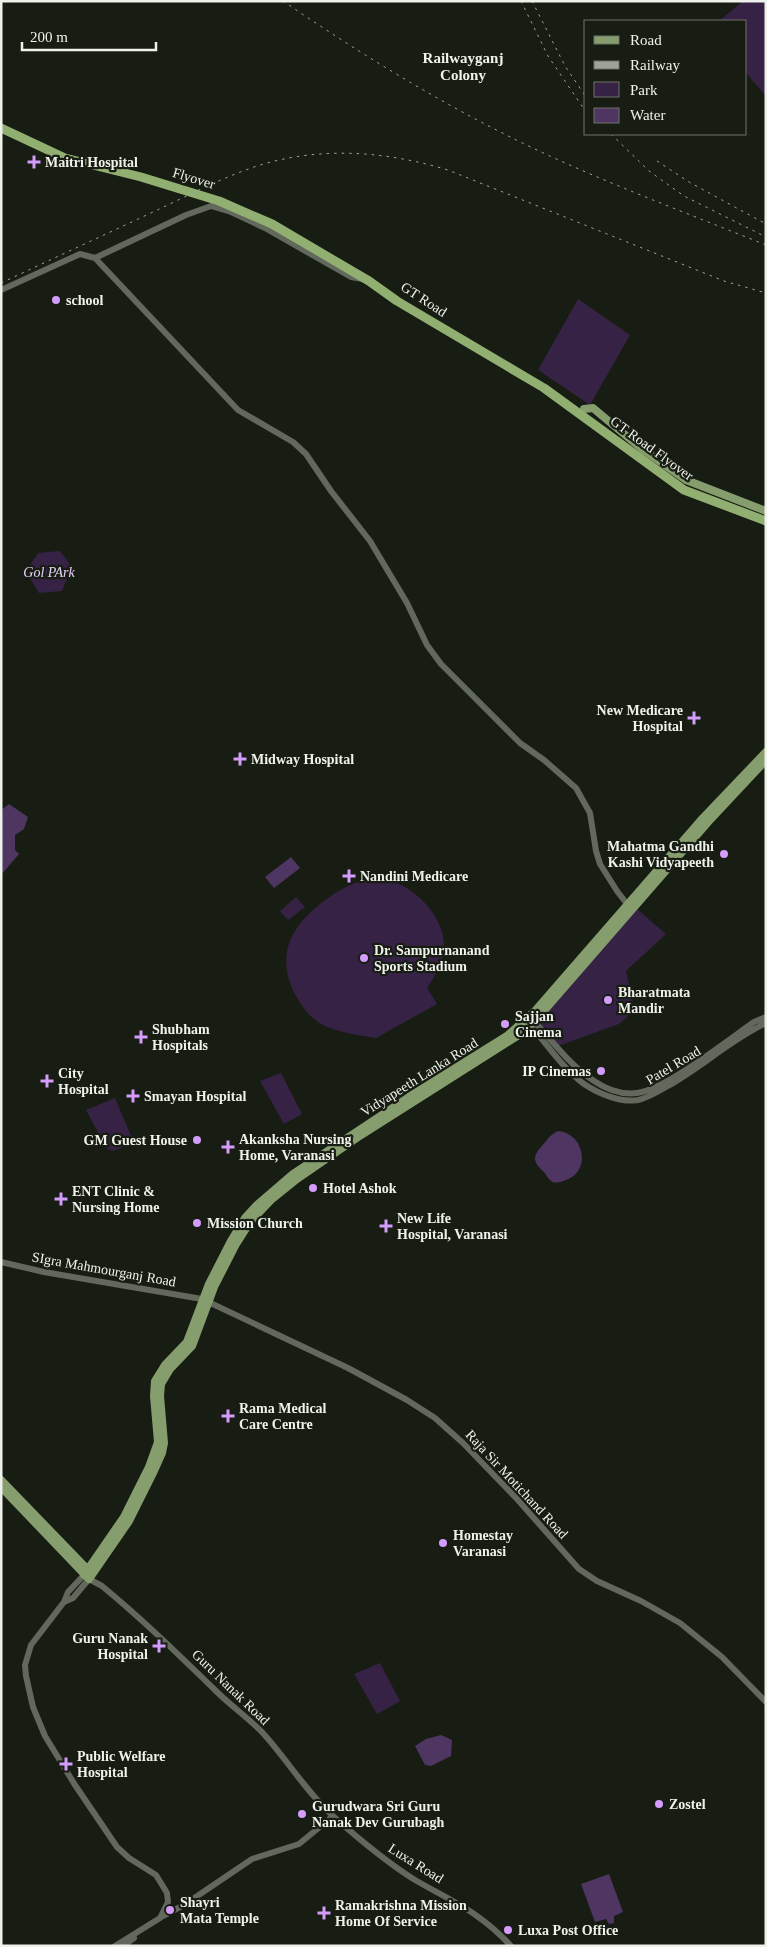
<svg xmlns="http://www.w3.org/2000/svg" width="767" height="1947" font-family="Georgia,serif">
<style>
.green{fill:#352244}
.water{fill:#4f3562}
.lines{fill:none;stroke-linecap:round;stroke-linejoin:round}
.tertiary{stroke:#62685c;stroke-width:6}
.primary{stroke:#869d6d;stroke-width:8}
.trunk{stroke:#92af72;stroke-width:9}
.rail{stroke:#9ea29a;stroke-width:1;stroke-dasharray:2.5 5;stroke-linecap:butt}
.poi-dot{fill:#d39cfd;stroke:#181d13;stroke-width:2}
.labels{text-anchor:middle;stroke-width:4.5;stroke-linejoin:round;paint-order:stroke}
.poi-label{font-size:14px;font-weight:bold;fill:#eff2eb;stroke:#181d13;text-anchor:start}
.street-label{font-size:14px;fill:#eff2eb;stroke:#181d13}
.park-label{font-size:14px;font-style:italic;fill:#e9d1fe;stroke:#181d13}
.neighbourhood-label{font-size:15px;font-weight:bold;fill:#eff2eb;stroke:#181d13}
</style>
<rect width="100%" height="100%" fill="#181d13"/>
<path class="green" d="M743,1H766V96L746,73V21H719Z
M578,299L630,335L590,405L538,370Z
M60,551L72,567L62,591L39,593L26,571L38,553Z
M381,880C386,881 392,881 396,883C421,892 446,922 444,949C443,964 435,976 427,988L437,1004L376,1038C358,1035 338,1033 321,1024C309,1017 300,1004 294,992C274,952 295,921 328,898C337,892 350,883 362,881C368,880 375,880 381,880Z
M296,897L305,907L288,920L280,911Z
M637,909L666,934L626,971L635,1010L619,1024L558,1046L536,1018Z
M281,1073L302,1114L284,1124L260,1081Z
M115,1098L134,1143L113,1151L107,1149L86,1110Z
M380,1663L400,1701L377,1714L354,1674Z"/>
<path class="water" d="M9,804L28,817L24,829L15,835V850L19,854L1,875V810Z
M291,857L300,868L274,888L265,877Z
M558,1131C584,1133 592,1171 566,1180C561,1182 556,1184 551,1181C548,1179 547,1175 544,1172C529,1159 535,1154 546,1141C550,1136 552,1134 558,1131Z
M441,1735L452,1740L451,1756L431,1766L425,1765L415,1746L426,1739Z
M609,1874L623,1912L614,1916V1923L609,1924L606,1919L595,1922L581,1884Z"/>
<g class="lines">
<path class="tertiary" d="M95,258L186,215L211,206L231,212L265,228L351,277L363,279
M1,290L80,254L95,258L238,410L293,442L306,454L331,491L370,541L407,603L427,645L441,664L520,743L544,760L576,788L590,813L596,851L600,864L617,891L627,904
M532,1019C552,1040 569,1065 594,1081C606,1089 622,1095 637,1093C666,1089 728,1040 754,1022L766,1017
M527,1022C546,1042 562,1068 584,1084C599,1094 621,1103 638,1100C648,1098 657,1092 666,1087C701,1068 730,1040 766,1023
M1,1262L44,1272L202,1299L348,1368L407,1400L435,1418L463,1443L517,1499L579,1569L597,1581L641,1601L680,1623L722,1657L766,1702
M84,1575L68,1592L64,1602L31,1645L25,1665L26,1676L33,1707L45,1736L75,1785L117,1847L129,1858L156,1875L167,1893L168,1902L160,1918L115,1946
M64,1602L73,1598L89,1579L102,1586C142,1619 179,1655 216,1691C230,1705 247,1717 261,1731C287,1759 306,1792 334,1817C360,1840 386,1862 415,1880C453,1902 480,1912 511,1946
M161,1917L184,1905L252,1859L299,1844L333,1816
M123,1946L134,1938"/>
<path class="primary" d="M584,409L593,408L642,449L686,480L766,511
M1,1480L90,1572
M1,1487L89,1579L129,1521L154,1471L162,1453L164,1443L160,1396L161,1384L170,1369L192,1346L214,1287L236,1244L250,1222L271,1200L297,1179L361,1135L522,1033L541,1014L708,822L766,760
M84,1575L124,1517L149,1467L158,1442L154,1396L155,1381L165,1365L187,1342L209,1284L231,1241L245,1218L257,1205L293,1174L409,1097L507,1036L536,1010L703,818L766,752"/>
<path class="trunk" d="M1,128L65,158L141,177L219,201L272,224L369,281L397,301L544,388L684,490L766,521"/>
<path class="rail" d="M283,1C368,59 458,114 552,157C622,189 694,216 766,245
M521,1L548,56L586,112
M532,1L565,66L586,97
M611,134L649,171L684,196L766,237
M657,161L689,182L766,224
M1,283C52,259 102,236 153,212C187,196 221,178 257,166C320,146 385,151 448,170L724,281L766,293"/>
</g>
<g class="poi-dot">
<path d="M31.5 154.5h5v5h5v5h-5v5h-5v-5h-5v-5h5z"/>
<circle cx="56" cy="300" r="5"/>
<path d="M691.5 710.5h5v5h5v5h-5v5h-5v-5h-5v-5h5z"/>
<path d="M237.5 751.5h5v5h5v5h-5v5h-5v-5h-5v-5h5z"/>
<circle cx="724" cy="854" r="5"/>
<path d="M346.5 868.5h5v5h5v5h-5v5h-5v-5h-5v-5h5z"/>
<circle cx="364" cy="958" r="5"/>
<circle cx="608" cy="1000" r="5"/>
<circle cx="505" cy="1024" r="5"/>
<path d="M138.5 1029.5h5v5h5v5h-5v5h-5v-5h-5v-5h5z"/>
<circle cx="601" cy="1071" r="5"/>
<path d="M44.5 1073.5h5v5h5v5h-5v5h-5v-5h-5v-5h5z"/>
<path d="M130.5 1088.5h5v5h5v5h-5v5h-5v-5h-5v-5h5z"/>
<circle cx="197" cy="1140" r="5"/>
<path d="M225.5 1139.5h5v5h5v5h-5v5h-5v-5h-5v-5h5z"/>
<circle cx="313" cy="1188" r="5"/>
<path d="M58.5 1191.5h5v5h5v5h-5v5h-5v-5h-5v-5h5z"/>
<circle cx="197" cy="1223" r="5"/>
<path d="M383.5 1218.5h5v5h5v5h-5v5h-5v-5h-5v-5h5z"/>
<path d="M225.5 1408.5h5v5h5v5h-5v5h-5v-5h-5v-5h5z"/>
<circle cx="443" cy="1543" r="5"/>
<path d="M156.5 1638.5h5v5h5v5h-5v5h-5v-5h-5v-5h5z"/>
<path d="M63.5 1756.5h5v5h5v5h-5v5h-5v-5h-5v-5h5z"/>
<circle cx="659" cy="1804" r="5"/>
<circle cx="302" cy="1814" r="5"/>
<circle cx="170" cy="1910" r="5"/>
<path d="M321.5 1905.5h5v5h5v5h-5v5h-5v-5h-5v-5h5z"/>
<circle cx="508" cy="1930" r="5"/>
</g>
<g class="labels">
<g class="poi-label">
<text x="45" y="167">Maitri Hospital</text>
<text x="66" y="305">school</text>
<text x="683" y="715" text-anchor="end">New Medicare<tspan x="683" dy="16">Hospital</tspan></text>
<text x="251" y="764">Midway Hospital</text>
<text x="714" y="851" text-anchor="end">Mahatma Gandhi<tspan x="714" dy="16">Kashi Vidyapeeth</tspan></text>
<text x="360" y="881">Nandini Medicare</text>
<text x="374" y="955">Dr. Sampurnanand<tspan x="374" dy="16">Sports Stadium</tspan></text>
<text x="618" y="997">Bharatmata<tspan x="618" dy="16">Mandir</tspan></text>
<text x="515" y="1021">Sajjan<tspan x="515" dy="16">Cinema</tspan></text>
<text x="152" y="1034">Shubham<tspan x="152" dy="16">Hospitals</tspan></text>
<text x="591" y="1076" text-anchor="end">IP Cinemas</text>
<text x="58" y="1078">City<tspan x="58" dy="16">Hospital</tspan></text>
<text x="144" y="1101">Smayan Hospital</text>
<text x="239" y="1144">Akanksha Nursing<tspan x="239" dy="16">Home, Varanasi</tspan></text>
<text x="187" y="1145" text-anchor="end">GM Guest House</text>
<text x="323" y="1193">Hotel Ashok</text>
<text x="72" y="1196">ENT Clinic &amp;<tspan x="72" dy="16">Nursing Home</tspan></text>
<text x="397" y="1223">New Life<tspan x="397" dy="16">Hospital, Varanasi</tspan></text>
<text x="207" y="1228">Mission Church</text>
<text x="239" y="1413">Rama Medical<tspan x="239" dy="16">Care Centre</tspan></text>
<text x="453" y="1540">Homestay<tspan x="453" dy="16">Varanasi</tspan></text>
<text x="148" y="1643" text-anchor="end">Guru Nanak<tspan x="148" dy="16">Hospital</tspan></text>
<text x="77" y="1761">Public Welfare<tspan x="77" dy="16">Hospital</tspan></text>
<text x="669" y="1809">Zostel</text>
<text x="312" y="1811">Gurudwara Sri Guru<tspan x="312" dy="16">Nanak Dev Gurubagh</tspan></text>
<text x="180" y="1907">Shayri<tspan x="180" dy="16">Mata Temple</tspan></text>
<text x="335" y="1910">Ramakrishna Mission<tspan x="335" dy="16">Home Of Service</tspan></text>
<text x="518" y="1935">Luxa Post Office</text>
</g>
<g class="street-label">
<text transform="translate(194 178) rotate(17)" y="5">Flyover</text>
<text transform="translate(424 299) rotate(33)" y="5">GT Road</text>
<text transform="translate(652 448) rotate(36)" y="5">GT Road Flyover</text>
<text transform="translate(673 1065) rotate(-31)" y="5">Patel Road</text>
<text transform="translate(419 1077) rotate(-32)" y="5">Vidyapeeth Lanka Road</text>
<text transform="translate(104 1269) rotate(10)" y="5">SIgra Mahmourganj Road</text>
<text transform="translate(517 1484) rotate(47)" y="5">Raja Sir Motichand Road</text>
<text transform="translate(231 1687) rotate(44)" y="5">Guru Nanak Road</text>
<text transform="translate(416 1863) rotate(32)" y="5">Luxa Road</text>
</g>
<g class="park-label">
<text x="49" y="577">Gol PArk</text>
</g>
<g class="neighbourhood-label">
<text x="463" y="63">Railwayganj<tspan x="463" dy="17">Colony</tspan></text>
</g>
</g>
<rect width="767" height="1947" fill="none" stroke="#eff2eb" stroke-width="5"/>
<rect x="584" y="20" width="162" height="115" fill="#181d13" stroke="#6e7269"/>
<rect x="594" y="36" width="25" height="8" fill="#869d6d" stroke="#6e7269"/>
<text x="630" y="45" font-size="15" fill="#eff2eb">Road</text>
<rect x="594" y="61" width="25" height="8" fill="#9ea29a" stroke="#6e7269"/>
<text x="630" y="70" font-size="15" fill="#eff2eb">Railway</text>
<rect x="594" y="82" width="25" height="15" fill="#352244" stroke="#6e7269"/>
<text x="630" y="95" font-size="15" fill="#eff2eb">Park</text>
<rect x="594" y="108" width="25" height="15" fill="#4f3562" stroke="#6e7269"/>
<text x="630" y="120" font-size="15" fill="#eff2eb">Water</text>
<path d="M22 42v8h134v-8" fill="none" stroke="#eff2eb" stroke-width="2.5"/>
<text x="30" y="42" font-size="15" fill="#eff2eb" stroke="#181d13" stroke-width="4" paint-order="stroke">200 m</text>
</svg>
